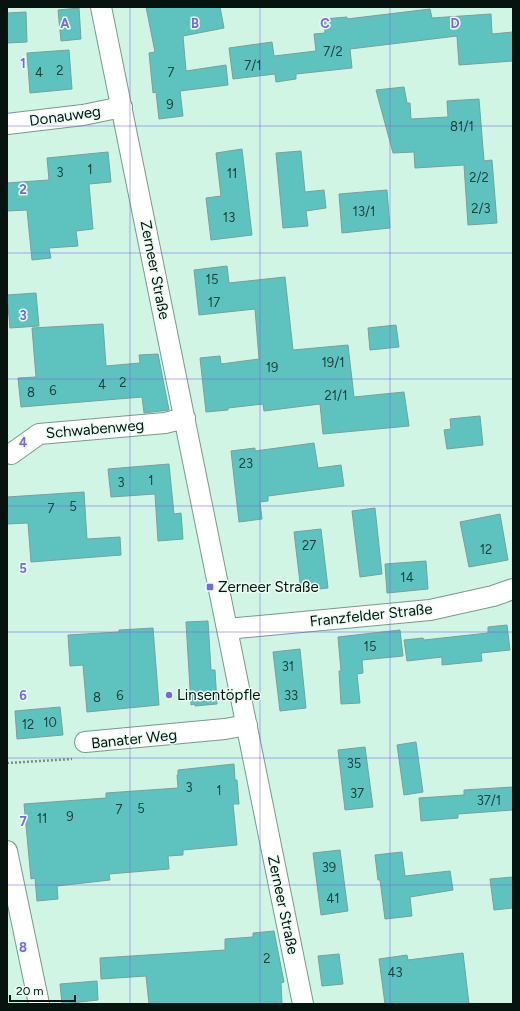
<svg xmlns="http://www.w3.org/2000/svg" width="520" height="1011" font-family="Figtree,sans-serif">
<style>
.building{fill:#5ec3be;stroke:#78a09d}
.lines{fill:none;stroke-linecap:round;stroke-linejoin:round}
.street-casing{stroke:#779a8b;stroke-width:22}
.path{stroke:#748e83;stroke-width:2.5;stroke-dasharray:2 2;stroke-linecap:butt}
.street{stroke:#fff;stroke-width:20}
.grid{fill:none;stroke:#7967e3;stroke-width:1;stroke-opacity:0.55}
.poi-dot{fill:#7967e3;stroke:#e8fef4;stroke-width:1.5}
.labels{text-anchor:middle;stroke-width:3;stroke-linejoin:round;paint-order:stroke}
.number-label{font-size:13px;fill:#1c3f3a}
.street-label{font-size:15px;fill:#06130e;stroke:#e8fef4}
.poi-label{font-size:15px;fill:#06130e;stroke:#e8fef4;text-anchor:start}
.grid-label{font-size:13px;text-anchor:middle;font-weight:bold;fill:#7967e3;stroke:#e8fef4;stroke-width:3;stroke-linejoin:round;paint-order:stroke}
</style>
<rect width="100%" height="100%" fill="#d0f5e5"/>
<path class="building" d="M146,7H220L224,28L183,36L186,71L226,65L228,85L180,91L183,116L159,119L156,92L153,93L149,53L155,52Z
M79,8L81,39L61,41L58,10Z
M430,9L432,18L491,14L492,34L513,32V61L459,65L457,36L350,49L352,68L296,74V79L276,82L275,74L233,79L229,48L272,42L274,56L316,51L314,34L325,33L324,19L347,17V19Z
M26,12L27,42L7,43V13Z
M69,50L72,89L30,93L27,53Z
M404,87L407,103H410L411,119L448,117L447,101L479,99L484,161L492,160L497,223L468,225L464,165L415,168L414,152L393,153L376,90Z
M242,149L252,235L211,240L206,198L221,196L216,153Z
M301,151L305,192L324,190L326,208L306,211L308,226L283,228L276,153Z
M108,152L111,182L89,184L93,229L76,231L78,246L49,248L51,258L32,260L27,210L7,211V183L49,180L47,158Z
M387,190L390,228L342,233L339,194Z
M227,266L229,283L285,277L293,350L348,345L354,397L404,392L409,426L323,434L320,404L264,411L263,404L228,408V410L206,412L200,358L220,356L221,364L259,359L255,309L199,315L194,270Z
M36,293L39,326L10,328L7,295Z
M103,324L106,366L140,363L139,355L158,354L169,410L144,413L142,397L21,407L18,378L36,377L32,328Z
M396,325L399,347L370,350L368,328Z
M480,416L483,445L447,449L444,430L451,429L450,419Z
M314,443L318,468L341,465L344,486L268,496V501L260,502L262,519L239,522L231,451L255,448V451Z
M169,464L174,514L181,513L183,539L158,541L155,494L111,497L108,469Z
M84,492L87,539L120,537L121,555L31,562L28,523L7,524V497Z
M375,508L382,574L360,577L352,511Z
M500,514L508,560L469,567L460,522Z
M321,529L328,588L301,591L294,532Z
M426,561L428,589L387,593L385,564Z
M208,621L211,670H215L217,704L195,706V704L191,705L186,622Z
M507,625L510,650L481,653L482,661L442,665V657L407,661L404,640L423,638L424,640L488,633V627Z
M153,628L159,705L87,712L83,665L70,666L68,635L119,632V630Z
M400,630L403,656L362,660L363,673L357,674L360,703L341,704L339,671H341L338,637Z
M300,649L306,708L280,711L273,652Z
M60,707L63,735L17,739L15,711Z
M416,742L423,792L404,795L397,745Z
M365,747L373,807L345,810L338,750Z
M234,764L235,780H237L239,804H233L237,845L183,850V855L168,856L169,869L109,874L110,880L57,886L58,899L37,901L35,878L31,879L24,804L106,798V793L178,788L177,775H178V770Z
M513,787V810L458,814V818L421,821L419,798L464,795V790Z
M340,850L348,911L321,915L313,853Z
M402,852L405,876L450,871L453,890L410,897L412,916L385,919L380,880H378L375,855Z
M513,877V908L494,910L490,879Z
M274,931L284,982L281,983L282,1004H149L146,976L101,979L100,958L225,950V939L253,937V933Z
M463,953L469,1004H385L379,959L407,955L408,960Z
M339,954L343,984L322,986L318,956Z
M97,981L98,1000L62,1004L60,984Z"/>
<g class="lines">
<defs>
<path id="street" d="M101,7L303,1004
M7,124L83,115L122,107
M11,454L39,434L165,423L185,418
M227,629L430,610L493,596L513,589
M85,742L225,729L247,725
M7,851L39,1004"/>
</defs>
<use href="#street" class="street-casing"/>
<path class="path" d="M7,763L72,759"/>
<use href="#street" class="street"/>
</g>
<path class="grid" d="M130,7V1004M260,7V1004M390,7V1004M7,126H513M7,253H513M7,379H513M7,506H513M7,632H513M7,758H513M7,885H513"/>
<g class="poi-dot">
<rect x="206" y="583" width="8" height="8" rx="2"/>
<circle cx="169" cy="695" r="4"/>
</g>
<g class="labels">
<g class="number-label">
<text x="333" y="56">7/2</text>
<text x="253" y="70">7/1</text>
<text x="60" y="75">2</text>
<text x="39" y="77">4</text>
<text x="171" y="77">7</text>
<text x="170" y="109">9</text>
<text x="462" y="131">81/1</text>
<text x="90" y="174">1</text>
<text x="60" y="177">3</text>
<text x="232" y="178">11</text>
<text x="479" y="182">2/2</text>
<text x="481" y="213">2/3</text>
<text x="364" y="216">13/1</text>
<text x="229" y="222">13</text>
<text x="212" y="284">15</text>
<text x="214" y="307">17</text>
<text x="333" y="367">19/1</text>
<text x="272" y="372">19</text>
<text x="123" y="387">2</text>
<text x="102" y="389">4</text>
<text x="53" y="395">6</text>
<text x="31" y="397">8</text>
<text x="336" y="400">21/1</text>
<text x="246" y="468">23</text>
<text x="151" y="485">1</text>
<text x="121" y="487">3</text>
<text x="73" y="511">5</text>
<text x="51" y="513">7</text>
<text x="309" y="550">27</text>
<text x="486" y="554">12</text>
<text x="407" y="582">14</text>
<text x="370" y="651">15</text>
<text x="288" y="671">31</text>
<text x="120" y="700">6</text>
<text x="291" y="700">33</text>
<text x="97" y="702">8</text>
<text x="50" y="727">10</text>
<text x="28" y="729">12</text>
<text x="354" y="768">35</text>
<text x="189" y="792">3</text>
<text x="219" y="795">1</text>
<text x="357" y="798">37</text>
<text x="489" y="805">37/1</text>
<text x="141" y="813">5</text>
<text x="119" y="814">7</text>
<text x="70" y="821">9</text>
<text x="42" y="823">11</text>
<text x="329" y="872">39</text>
<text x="333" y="903">41</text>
<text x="267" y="963">2</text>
<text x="395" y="977">43</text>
</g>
<g class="street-label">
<text transform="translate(65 116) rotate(-8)" y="5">Donauweg</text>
<text transform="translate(155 270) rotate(79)" y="5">Zerneer Straße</text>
<text transform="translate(95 429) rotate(-5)" y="5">Schwabenweg</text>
<text transform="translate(371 615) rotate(-6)" y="5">Franzfelder Straße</text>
<text transform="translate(134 739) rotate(-6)" y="5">Banater Weg</text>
<text transform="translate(283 905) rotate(78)" y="5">Zerneer Straße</text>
</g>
<g class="poi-label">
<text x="218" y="592">Zerneer Straße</text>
<text x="177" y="700">Linsentöpfle</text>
</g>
</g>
<g class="grid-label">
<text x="65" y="28">A</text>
<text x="195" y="28">B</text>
<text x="325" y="28">C</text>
<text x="455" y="28">D</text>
<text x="23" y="68">1</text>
<text x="23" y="194">2</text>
<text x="23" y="320">3</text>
<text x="23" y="447">4</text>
<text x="23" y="573">5</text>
<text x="23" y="700">6</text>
<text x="23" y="826">7</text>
<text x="23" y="952">8</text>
</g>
<rect width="520" height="1011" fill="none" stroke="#06130e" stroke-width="16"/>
<path d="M10 995v6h65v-6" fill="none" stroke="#06130e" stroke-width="2"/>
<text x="16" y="995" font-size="12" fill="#06130e" stroke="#e8fef4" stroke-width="3" paint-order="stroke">20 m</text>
</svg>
